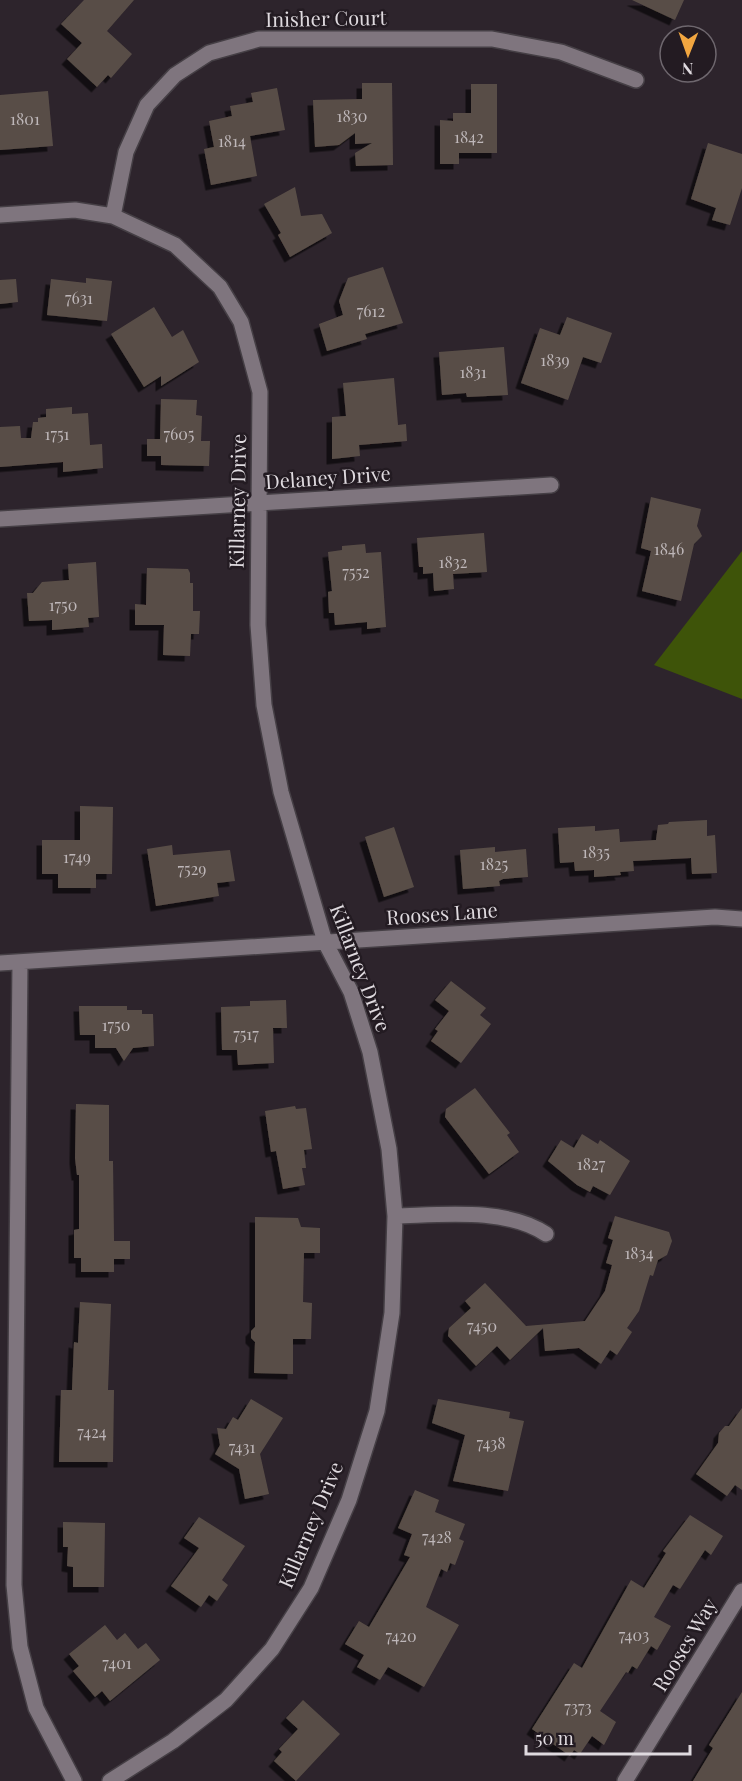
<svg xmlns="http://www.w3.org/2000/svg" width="742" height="1781" font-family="'Playfair Display',serif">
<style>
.green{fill:#3e5409}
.building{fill:#594e47;filter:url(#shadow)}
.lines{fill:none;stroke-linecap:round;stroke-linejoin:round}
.minor-casing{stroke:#453f45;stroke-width:18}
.minor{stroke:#7f757e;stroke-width:15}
.labels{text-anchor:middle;stroke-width:5;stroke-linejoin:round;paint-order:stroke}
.number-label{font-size:16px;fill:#beb7b9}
.street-label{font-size:20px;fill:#dfdadf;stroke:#231b22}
</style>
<defs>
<filter id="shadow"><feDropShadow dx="-5.5" dy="5.5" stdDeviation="0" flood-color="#0009"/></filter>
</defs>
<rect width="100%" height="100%" fill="#2d242c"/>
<path class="green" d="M742,551V699L654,665Z"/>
<path class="building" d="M84,0H134L107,31L132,54L111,78L108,75L97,87L67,59L82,43L61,24Z
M632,0H684L675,20Z
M362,83H392L393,165L356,166L355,153L372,143L355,144V133L339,145L315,147L313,100L362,99Z
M471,84H497V153H459V164H440V120L453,121V113H471Z
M277,88L285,130L250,136L257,176L211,185L204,149L214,147L209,121L232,116L230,106L253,102L251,93Z
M48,91L53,146L0,150V95Z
M708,143L742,154V188L730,225L712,220L716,208L691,199Z
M295,187L301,216L322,214L332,233L290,257L278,235L281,233L264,204Z
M383,267L403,323L365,334L367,339L327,351L319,324L343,315L339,301L348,278Z
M86,278L112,281L107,321L47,315L51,279L86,283Z
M16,279L18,302L0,304V280Z
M154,307L172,337L183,330L199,362L161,386V376L144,387L111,334Z
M567,317L612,333L601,363L583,357L568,400L521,383L540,328L560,335Z
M504,347L508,395L467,397L466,393L442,395L439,352Z
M394,378L398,425L406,424L407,441L359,445L360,456L332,459V417L346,416L343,383Z
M161,399L197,400L196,415L202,416L201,441H210L209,466L161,465V456H147V439H160Z
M72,407V414L88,413L90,445L102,444L103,468L63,472V462L0,467V427L20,426L21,438H31L33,422H38V418L46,417V409Z
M651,497L701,509L697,526L702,536L694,544L681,601L642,591L651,551L641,548Z
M484,533L487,572L453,574L454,589L434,591L433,573L423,574V567H419L417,538Z
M365,544L366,553L381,552L386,627L367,629V622L335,625L334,613H329L328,592L332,591L328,552L342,550V546Z
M96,562L99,617L88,618L89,627L52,630V620L29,621L27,593H33L42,582L69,580L68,564Z
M147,568L188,569L190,573V583H193V611H200L199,634H191L190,656L163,655L164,625H135V604L146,605Z
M80,806L113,807L112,874H96V888H58V874H42V840H80Z
M707,820V836L715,835L717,873L692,874L691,858L633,861L634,871L620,872L621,875L594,877V870L575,871L574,862L560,863L558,828L595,826V831L619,829L620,842L656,840L658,825L668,824L669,822Z
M394,827L414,887L384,897L365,837Z
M172,845L173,855L230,850L235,881L217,883L219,896L156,906L147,849Z
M495,847V852L526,849L528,877L503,879L499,881L500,886L463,889L460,850Z
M451,981L486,1008L480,1015L491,1024L461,1063L431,1041L438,1031L435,1029L449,1011L435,1000Z
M286,1000L287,1028H273L274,1063L238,1065L237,1050H222L221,1007L250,1006V1001Z
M79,1006H127V1010H142V1014H153L154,1046L133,1048L124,1061L116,1048H95V1035H80Z
M475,1088L510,1133L507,1135L519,1152L489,1174L445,1117L446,1109Z
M76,1104L109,1105V1161H113L114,1241H130V1259H114V1272H81V1258H74V1230L79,1229V1175H77L75,1158Z
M295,1106L296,1109L306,1108L312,1149L304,1150L306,1168H302L305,1185L283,1189L276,1151L271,1152L265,1111Z
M582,1134L598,1144L600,1140L630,1161L610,1195L593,1186L590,1192L577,1185L548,1161L561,1140L574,1148Z
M615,1216L669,1232L672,1241L667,1255L658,1260L653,1276L650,1275L639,1311L627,1328L632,1332L617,1355L610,1350L601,1364L579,1348L545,1351L543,1328L510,1360L497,1346L476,1366L448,1336L449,1328L471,1308L465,1301L485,1283L526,1326L585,1321L605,1291L612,1265L606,1263L613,1240L608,1238Z
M255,1217L298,1218L301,1227L320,1228V1253H304L303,1302L312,1303L311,1339H293V1374L254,1373L255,1342L251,1338V1331L255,1327Z
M80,1302L111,1304L108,1390H114L113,1462H59L61,1390H72L74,1342L78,1343Z
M251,1399L283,1418L260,1454L269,1494L245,1499L239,1469L215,1454L220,1445L217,1428L226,1429L233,1417L238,1420Z
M438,1399L510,1412L509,1418L524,1421L508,1491L453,1481L465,1435L432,1423Z
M742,1408V1490L735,1485L727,1496L696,1474L718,1443L719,1433L725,1426H729Z
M415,1490L439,1500L435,1512L465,1524L459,1539L464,1541L455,1565L450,1563L447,1572L441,1569L426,1607L459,1625L424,1687L388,1667L380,1680L357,1667L364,1655L345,1644L359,1621L369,1627L410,1557L404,1555L412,1534L398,1528Z
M690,1515L723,1536L711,1555L705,1550L680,1589L673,1585L654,1617L671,1626L657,1650L651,1646L637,1669L632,1666L628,1673L626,1672L600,1711L616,1722L604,1745L592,1736L580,1754L574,1750L570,1756L532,1729L574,1663L582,1668L631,1580L644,1588L666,1553L663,1551Z
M199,1517L245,1546L222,1580L228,1585L217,1601L209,1595L201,1607L171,1586L199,1548L184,1538Z
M63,1522L105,1523L104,1587H73V1567L67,1566L68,1547H63Z
M105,1625L117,1640L125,1633L138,1649L146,1643L160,1660L110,1701L102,1691L95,1697L73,1671L79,1666L69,1654Z
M742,1692V1781H693L713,1748L709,1745Z
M303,1700L340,1734L296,1781L274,1761L282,1752L279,1749L298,1729L286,1718Z"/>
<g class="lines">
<defs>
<path id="minor" d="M0,215L75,210L113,216L175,245L220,287L241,322L260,392L258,625L264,705L281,792L325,942L351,992L370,1052L389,1149L395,1216L392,1313L377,1411L349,1500L311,1588L272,1649L226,1700L173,1741L110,1781
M113,216L126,152L147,105L175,75L209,53L259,39H492L561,52L636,80
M0,519L551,485
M20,962L14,1585L20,1647L36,1708L74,1781
M0,963L715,917L742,919
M395,1216C440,1215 506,1207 546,1234
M625,1781L742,1591"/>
</defs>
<use href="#minor" class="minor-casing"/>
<use href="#minor" class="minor"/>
</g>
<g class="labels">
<g class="number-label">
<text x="352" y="122">1830</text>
<text x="25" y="125">1801</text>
<text x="469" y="143">1842</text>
<text x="232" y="147">1814</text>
<text x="79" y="304">7631</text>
<text x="371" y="317">7612</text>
<text x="555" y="366">1839</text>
<text x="473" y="378">1831</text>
<text x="57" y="440">1751</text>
<text x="179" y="440">7605</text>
<text x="669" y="555">1846</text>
<text x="453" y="568">1832</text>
<text x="356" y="578">7552</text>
<text x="63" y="611">1750</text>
<text x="596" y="858">1835</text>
<text x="77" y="863">1749</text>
<text x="494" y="870">1825</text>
<text x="192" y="875">7529</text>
<text x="116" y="1031">1750</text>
<text x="246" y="1040">7517</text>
<text x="591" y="1170">1827</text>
<text x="639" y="1259">1834</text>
<text x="482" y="1332">7450</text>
<text x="92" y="1438">7424</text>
<text x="491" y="1449">7438</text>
<text x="242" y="1453">7431</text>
<text x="437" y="1543">7428</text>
<text x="634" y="1641">7403</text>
<text x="401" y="1642">7420</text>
<text x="117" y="1669">7401</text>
<text x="578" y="1713">7373</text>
</g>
<g class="street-label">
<text transform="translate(326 19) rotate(-1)" y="7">Inisher Court</text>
<text transform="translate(328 478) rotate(-4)" y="7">Delaney Drive</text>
<text transform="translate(238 501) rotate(-89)" y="7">Killarney Drive</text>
<text transform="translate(442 914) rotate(-4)" y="7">Rooses Lane</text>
<text transform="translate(360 968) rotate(69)" y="7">Killarney Drive</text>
<text transform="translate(311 1525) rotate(-67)" y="7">Killarney Drive</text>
<text transform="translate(685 1645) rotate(-59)" y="7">Rooses Way</text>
</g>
</g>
<g transform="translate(688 54) rotate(181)"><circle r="28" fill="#231b22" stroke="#6e676e" stroke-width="1.5"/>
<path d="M0-4.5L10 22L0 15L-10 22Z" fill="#f1a640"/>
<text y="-9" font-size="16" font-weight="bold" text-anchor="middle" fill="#dfdadf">N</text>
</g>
<path d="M526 1745v9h164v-9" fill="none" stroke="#dfdadf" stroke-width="3"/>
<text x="535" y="1745" font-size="18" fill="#dfdadf" stroke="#231b22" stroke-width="4.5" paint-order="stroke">50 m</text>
</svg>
